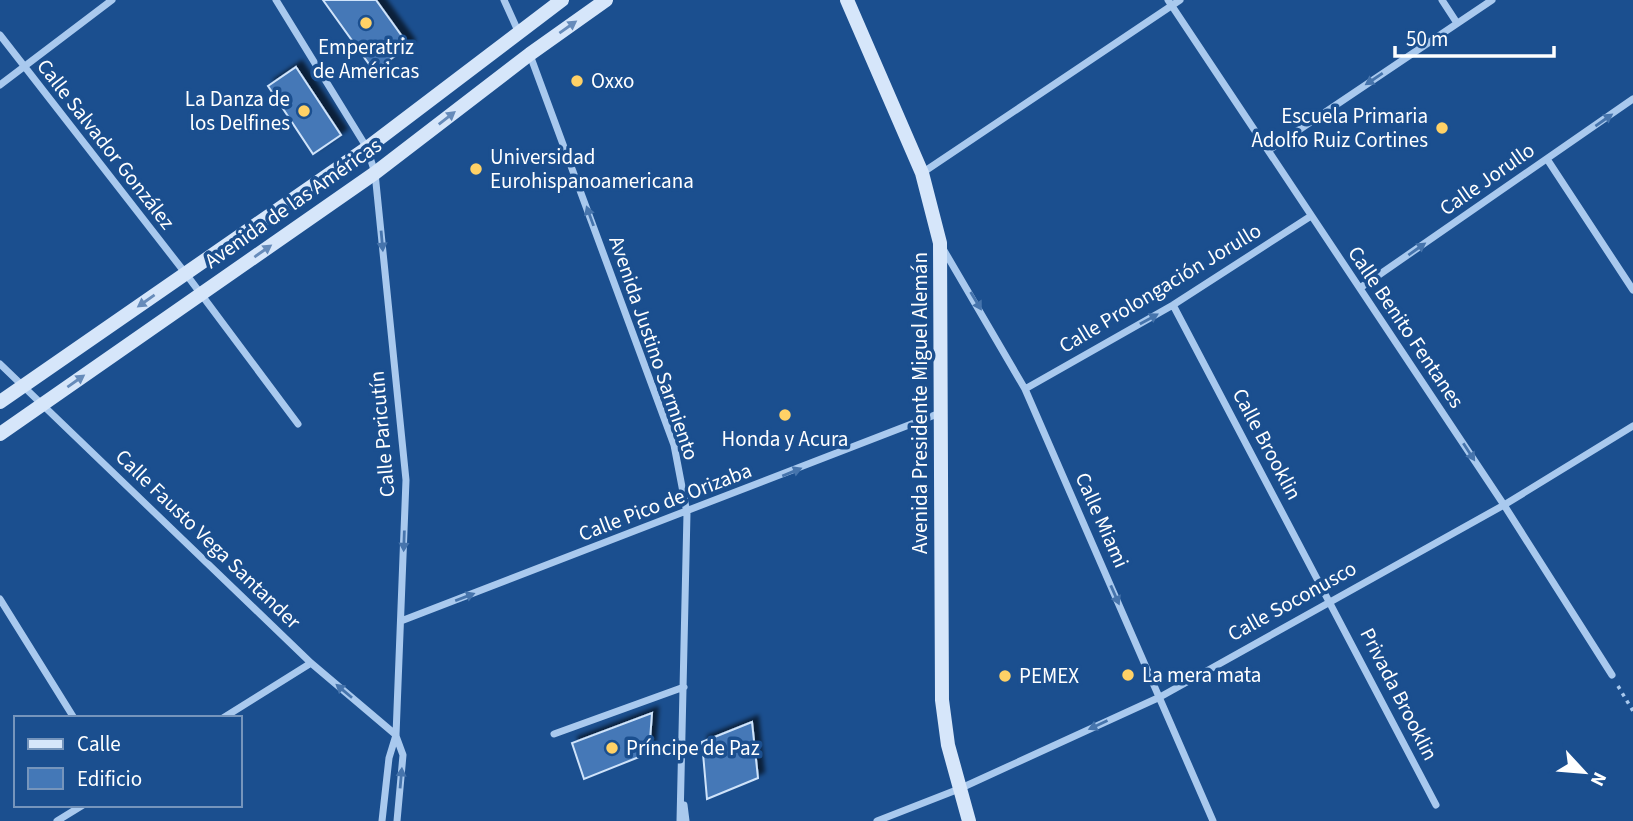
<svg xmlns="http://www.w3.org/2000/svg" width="1633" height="821" font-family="'Source Sans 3',sans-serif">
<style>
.building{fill:#4478b7;stroke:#cfe3fa;stroke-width:2;filter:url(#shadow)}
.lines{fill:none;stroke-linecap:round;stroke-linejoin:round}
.path{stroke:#a9c9ee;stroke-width:3.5;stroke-dasharray:3.5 5;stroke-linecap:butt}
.minor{stroke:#a9c9ee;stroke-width:7}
.secondary{stroke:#d6e6fa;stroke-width:14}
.oneway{fill:#668bba}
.oneway2{fill:#4674ac}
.poi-dot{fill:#ffd166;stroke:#1b4f8f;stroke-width:2.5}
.labels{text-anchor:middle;stroke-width:7;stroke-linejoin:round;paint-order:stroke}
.poi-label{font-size:21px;fill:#fff;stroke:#1b4f8f;text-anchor:start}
.street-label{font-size:21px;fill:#fff;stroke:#1b4f8f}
</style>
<defs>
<filter id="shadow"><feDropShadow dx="6" dy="-6" stdDeviation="2" flood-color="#0009"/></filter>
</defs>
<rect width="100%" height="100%" fill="#1b4f8f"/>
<path class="building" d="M323,0H376L409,46L374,71Z
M296,67L341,135L313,154L268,86Z
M652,713L649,753L584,779L572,743Z
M752,722L758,778L707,799L702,742Z"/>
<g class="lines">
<path class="path" d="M1618,686L1633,711"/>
<path class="minor" d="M276,0L367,148L375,173L406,480L396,735L389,758L382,821
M504,0L518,31
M1168,0L1504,505L1612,675
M1442,0L1457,23
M0,35L186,274L298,424
M530,55L674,445L687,513L680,821
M0,85L112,0
M1269,150L1492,0
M1547,159L1633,290
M922,173L1180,0
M942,247L1025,389L1213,821
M1360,288L1633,99
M1173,305L1436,805
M0,364L311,663L396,735
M1025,389L1173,305L1311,216
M0,599L74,718
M401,621L940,413
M223,718L311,663
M554,734L684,687
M396,736L403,755L397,821
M684,805L686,821
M57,821L83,805
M877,821L959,789L1160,697L1504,505L1633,426"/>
<path class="secondary" d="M847,0L922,173L940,243L942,700L948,745L969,821
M0,402L367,148L562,0
M0,434L375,173L530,54L606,0"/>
</g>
<defs><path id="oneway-solid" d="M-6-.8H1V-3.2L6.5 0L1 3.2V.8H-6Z" transform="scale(1.75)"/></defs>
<g class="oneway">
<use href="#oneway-solid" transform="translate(568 27) rotate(-35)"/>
<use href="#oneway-solid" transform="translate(447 118) rotate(-38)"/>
<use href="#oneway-solid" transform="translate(263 251) rotate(-35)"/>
<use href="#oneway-solid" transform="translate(146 301) rotate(145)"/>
<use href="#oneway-solid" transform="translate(76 381) rotate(-35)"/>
</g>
<g class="oneway2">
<use href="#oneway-solid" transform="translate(1374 79) rotate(146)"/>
<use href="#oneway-solid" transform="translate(1604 120) rotate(-35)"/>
<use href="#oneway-solid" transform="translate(590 216) rotate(-110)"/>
<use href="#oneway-solid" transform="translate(382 241) rotate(85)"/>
<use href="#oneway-solid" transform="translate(1417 249) rotate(-35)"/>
<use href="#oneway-solid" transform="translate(976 301) rotate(59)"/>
<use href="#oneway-solid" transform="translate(1149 319) rotate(-29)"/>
<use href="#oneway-solid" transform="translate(1469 452) rotate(57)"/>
<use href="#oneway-solid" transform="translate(792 472) rotate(-22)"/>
<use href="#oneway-solid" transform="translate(404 541) rotate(92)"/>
<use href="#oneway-solid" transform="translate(1115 595) rotate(66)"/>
<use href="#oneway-solid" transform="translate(465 597) rotate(-21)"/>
<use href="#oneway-solid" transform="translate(344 691) rotate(-140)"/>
<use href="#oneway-solid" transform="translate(1098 725) rotate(155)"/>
<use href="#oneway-solid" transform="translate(401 778) rotate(-85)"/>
</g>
<g class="poi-dot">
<circle cx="366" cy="23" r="7"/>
<circle cx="577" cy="81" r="7"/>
<circle cx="304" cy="111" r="7"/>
<circle cx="1442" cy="128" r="7"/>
<circle cx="476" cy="169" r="7"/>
<circle cx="785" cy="415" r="7"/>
<circle cx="1128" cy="675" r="7"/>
<circle cx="1005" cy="676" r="7"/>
<circle cx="612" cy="748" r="7"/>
</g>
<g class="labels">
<g class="poi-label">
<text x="366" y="54" text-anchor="middle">Emperatriz<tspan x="366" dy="24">de Américas</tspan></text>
<text x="591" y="88">Oxxo</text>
<text x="290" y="106" text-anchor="end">La Danza de<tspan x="290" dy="24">los Delfines</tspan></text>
<text x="1428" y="123" text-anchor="end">Escuela Primaria<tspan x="1428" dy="24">Adolfo Ruiz Cortines</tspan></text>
<text x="490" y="164">Universidad<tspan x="490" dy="24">Eurohispanoamericana</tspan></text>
<text x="785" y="446" text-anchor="middle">Honda y Acura</text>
<text x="1142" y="682">La mera mata</text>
<text x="1019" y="683">PEMEX</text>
<text x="626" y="755">Príncipe de Paz</text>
</g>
<g class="street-label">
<text transform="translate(106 144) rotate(52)" y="7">Calle Salvador González</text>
<text transform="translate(1487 179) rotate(-35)" y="7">Calle Jorullo</text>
<text transform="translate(293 203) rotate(-35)" y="7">Avenida de las Américas</text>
<text transform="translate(1160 288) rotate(-31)" y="7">Calle Prolongación Jorullo</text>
<text transform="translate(1406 327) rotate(56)" y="7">Calle Benito Fentanes</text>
<text transform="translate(654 348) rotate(71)" y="7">Avenida Justino Sarmiento</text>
<text transform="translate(920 403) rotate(-90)" y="7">Avenida Presidente Miguel Alemán</text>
<text transform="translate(382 434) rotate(-95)" y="7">Calle Paricutín</text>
<text transform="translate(1267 444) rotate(62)" y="7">Calle Brooklin</text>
<text transform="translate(665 502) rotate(-21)" y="7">Calle Pico de Orizaba</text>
<text transform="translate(1102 520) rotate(66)" y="7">Calle Miami</text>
<text transform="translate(208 539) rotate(44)" y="7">Calle Fausto Vega Santander</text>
<text transform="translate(1292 601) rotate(-29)" y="7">Calle Soconusco</text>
<text transform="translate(1399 694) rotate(63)" y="7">Privada Brooklin</text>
</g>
</g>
<rect x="14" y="716" width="228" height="91" fill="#1b4f8f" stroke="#7695bc" stroke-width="2"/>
<rect x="28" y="739" width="35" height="10" fill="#d6e6fa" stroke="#7695bc" stroke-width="2"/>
<text x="77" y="751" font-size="21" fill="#ffffff">Calle</text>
<rect x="28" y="768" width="35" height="21" fill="#4478b7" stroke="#7695bc" stroke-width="2"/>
<text x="77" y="786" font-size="21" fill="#ffffff">Edificio</text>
<g transform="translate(1584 772) rotate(116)" stroke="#1b4f8f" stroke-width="5" paint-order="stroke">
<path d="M0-5L12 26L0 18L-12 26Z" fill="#ffffff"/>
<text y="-10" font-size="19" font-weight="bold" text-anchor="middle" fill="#ffffff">N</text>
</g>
<path d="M1395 46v10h159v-10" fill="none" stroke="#ffffff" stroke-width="3.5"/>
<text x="1406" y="46" font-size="21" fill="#ffffff" stroke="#1b4f8f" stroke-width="5" paint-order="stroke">50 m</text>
</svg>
